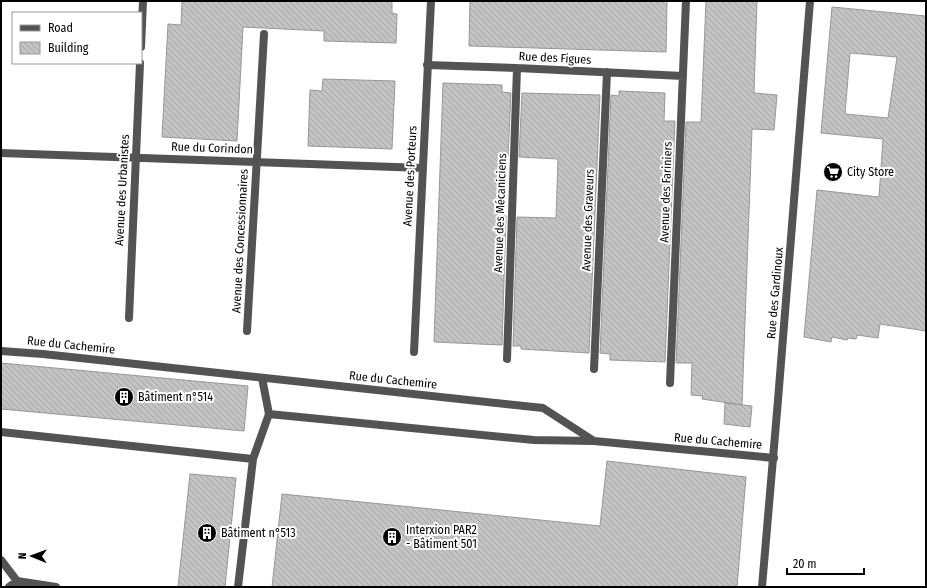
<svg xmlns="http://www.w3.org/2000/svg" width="927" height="588" font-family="'Fira Sans Condensed',sans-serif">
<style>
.building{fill:url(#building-back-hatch);stroke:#979797;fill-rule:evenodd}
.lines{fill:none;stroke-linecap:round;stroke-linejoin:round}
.service{stroke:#535353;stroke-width:8}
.minor{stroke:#535353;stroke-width:8}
.labels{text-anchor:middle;stroke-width:4;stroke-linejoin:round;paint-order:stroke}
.street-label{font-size:12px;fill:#000;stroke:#fff}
.poi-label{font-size:12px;fill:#000;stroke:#fff;text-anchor:start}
</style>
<defs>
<pattern id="building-back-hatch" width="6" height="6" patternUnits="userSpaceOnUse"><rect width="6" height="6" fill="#c3c3c3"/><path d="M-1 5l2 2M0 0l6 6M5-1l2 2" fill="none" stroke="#a6a6a6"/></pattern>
</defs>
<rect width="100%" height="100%" fill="#fff"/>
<path class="building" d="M182,1H392V13L397,14L396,43L324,41V31L243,27L237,141L162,137L168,24L181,25Z
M470,1H667L666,52L469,46Z
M706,1H757L754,93L777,95L774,130L752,129L742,405L702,399L703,396L691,395L692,363H676L686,122H701Z
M832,7L926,16V331L880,324L878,338L857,335L856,339L848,338L847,340L832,337L831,342L804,337L817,190L879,197L883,139L821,133ZM850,53L897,57L888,118L845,114Z
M323,79L395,81L392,149L308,146L310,90L322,91Z
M443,83L502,85V92L511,93L508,156L499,155L497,215L506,216L502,345L434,342Z
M619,91L665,93L664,121H675L665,362L610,360V354L600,353L611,95L619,96Z
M522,93L600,95L589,353L521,349V346H513L517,217L556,218L558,159L519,157Z
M1,363L248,386L244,431L1,409Z
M725,403L752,406L750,427L724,424Z
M607,461L746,477L737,587H272L282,494L600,526Z
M190,474L236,478L225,587H178Z"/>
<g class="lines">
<path class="service" d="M141,47L143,1
M427,65L517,68L683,76
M1,153L423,168
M129,318L140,63
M247,331L264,34
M1,351L43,354L543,408L594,441L774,458
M414,352L431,1
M507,359L517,68
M594,369L607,72
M670,383L686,1
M269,414L534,440L593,441
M1,432L253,459
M1,560L20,585
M9,587L17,581L56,587
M238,587L253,459L269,414L262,378"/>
<path class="minor" d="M762,587L778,400L810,1"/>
</g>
<defs>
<symbol id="supermarket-disc" viewBox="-11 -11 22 22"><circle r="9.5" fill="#000" stroke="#fff"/><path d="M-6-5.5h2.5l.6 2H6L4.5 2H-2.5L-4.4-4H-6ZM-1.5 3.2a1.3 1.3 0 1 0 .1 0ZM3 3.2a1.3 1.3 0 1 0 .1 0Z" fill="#fff"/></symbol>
<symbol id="building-disc" viewBox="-11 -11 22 22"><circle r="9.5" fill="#000" stroke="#fff"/><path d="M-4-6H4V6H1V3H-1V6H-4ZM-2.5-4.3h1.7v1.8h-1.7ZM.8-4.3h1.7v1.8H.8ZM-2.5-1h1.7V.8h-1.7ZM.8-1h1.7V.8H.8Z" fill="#fff"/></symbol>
</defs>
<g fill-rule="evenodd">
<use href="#supermarket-disc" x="822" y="161" width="22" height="22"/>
<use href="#building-disc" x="113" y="386" width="22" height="22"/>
<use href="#building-disc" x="196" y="522" width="22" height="22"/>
<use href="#building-disc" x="381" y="526" width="22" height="22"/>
</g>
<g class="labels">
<g class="street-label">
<text transform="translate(555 58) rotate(3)" y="4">Rue des Figues</text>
<text transform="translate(212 148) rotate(2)" y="4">Rue du Corindon</text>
<text transform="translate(410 176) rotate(-87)" y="4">Avenue des Porteurs</text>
<text transform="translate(122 190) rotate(-87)" y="4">Avenue des Urbanistes</text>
<text transform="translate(666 192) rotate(-88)" y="4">Avenue des Fariniers</text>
<text transform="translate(500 213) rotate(-88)" y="4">Avenue des Mécaniciens</text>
<text transform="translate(588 220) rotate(-88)" y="4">Avenue des Graveurs</text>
<text transform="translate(240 241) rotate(-87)" y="4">Avenue des Concessionnaires</text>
<text transform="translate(775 293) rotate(-85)" y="4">Rue des Gardinoux</text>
<text transform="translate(71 345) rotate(6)" y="4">Rue du Cachemire</text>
<text transform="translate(393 380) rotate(6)" y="4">Rue du Cachemire</text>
<text transform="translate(718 441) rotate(5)" y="4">Rue du Cachemire</text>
</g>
<g class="poi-label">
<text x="847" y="176">City Store</text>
<text x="138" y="401">Bâtiment n°514</text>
<text x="406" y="534">Interxion PAR2<tspan x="406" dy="14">- Bâtiment 501</tspan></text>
<text x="221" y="537">Bâtiment n°513</text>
</g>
</g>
<rect width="927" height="588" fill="none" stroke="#000000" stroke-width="4"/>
<rect x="12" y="12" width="130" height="52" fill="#ffffff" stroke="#999999"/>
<rect x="20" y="25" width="20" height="6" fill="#535353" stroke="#999999"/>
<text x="48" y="32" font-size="12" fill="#000000">Road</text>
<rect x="20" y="42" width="20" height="12" fill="url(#building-back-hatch)" stroke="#999999"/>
<text x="48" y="52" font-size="12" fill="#000000">Building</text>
<g transform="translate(32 556) rotate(271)" stroke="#ffffff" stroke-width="3" paint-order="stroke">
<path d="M0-3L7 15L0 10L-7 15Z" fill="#000000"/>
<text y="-6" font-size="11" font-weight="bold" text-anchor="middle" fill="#000000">N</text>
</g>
<path d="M787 568v6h77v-6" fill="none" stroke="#000000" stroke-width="2"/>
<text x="793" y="568" font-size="12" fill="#000000" stroke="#ffffff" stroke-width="3" paint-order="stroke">20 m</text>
</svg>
